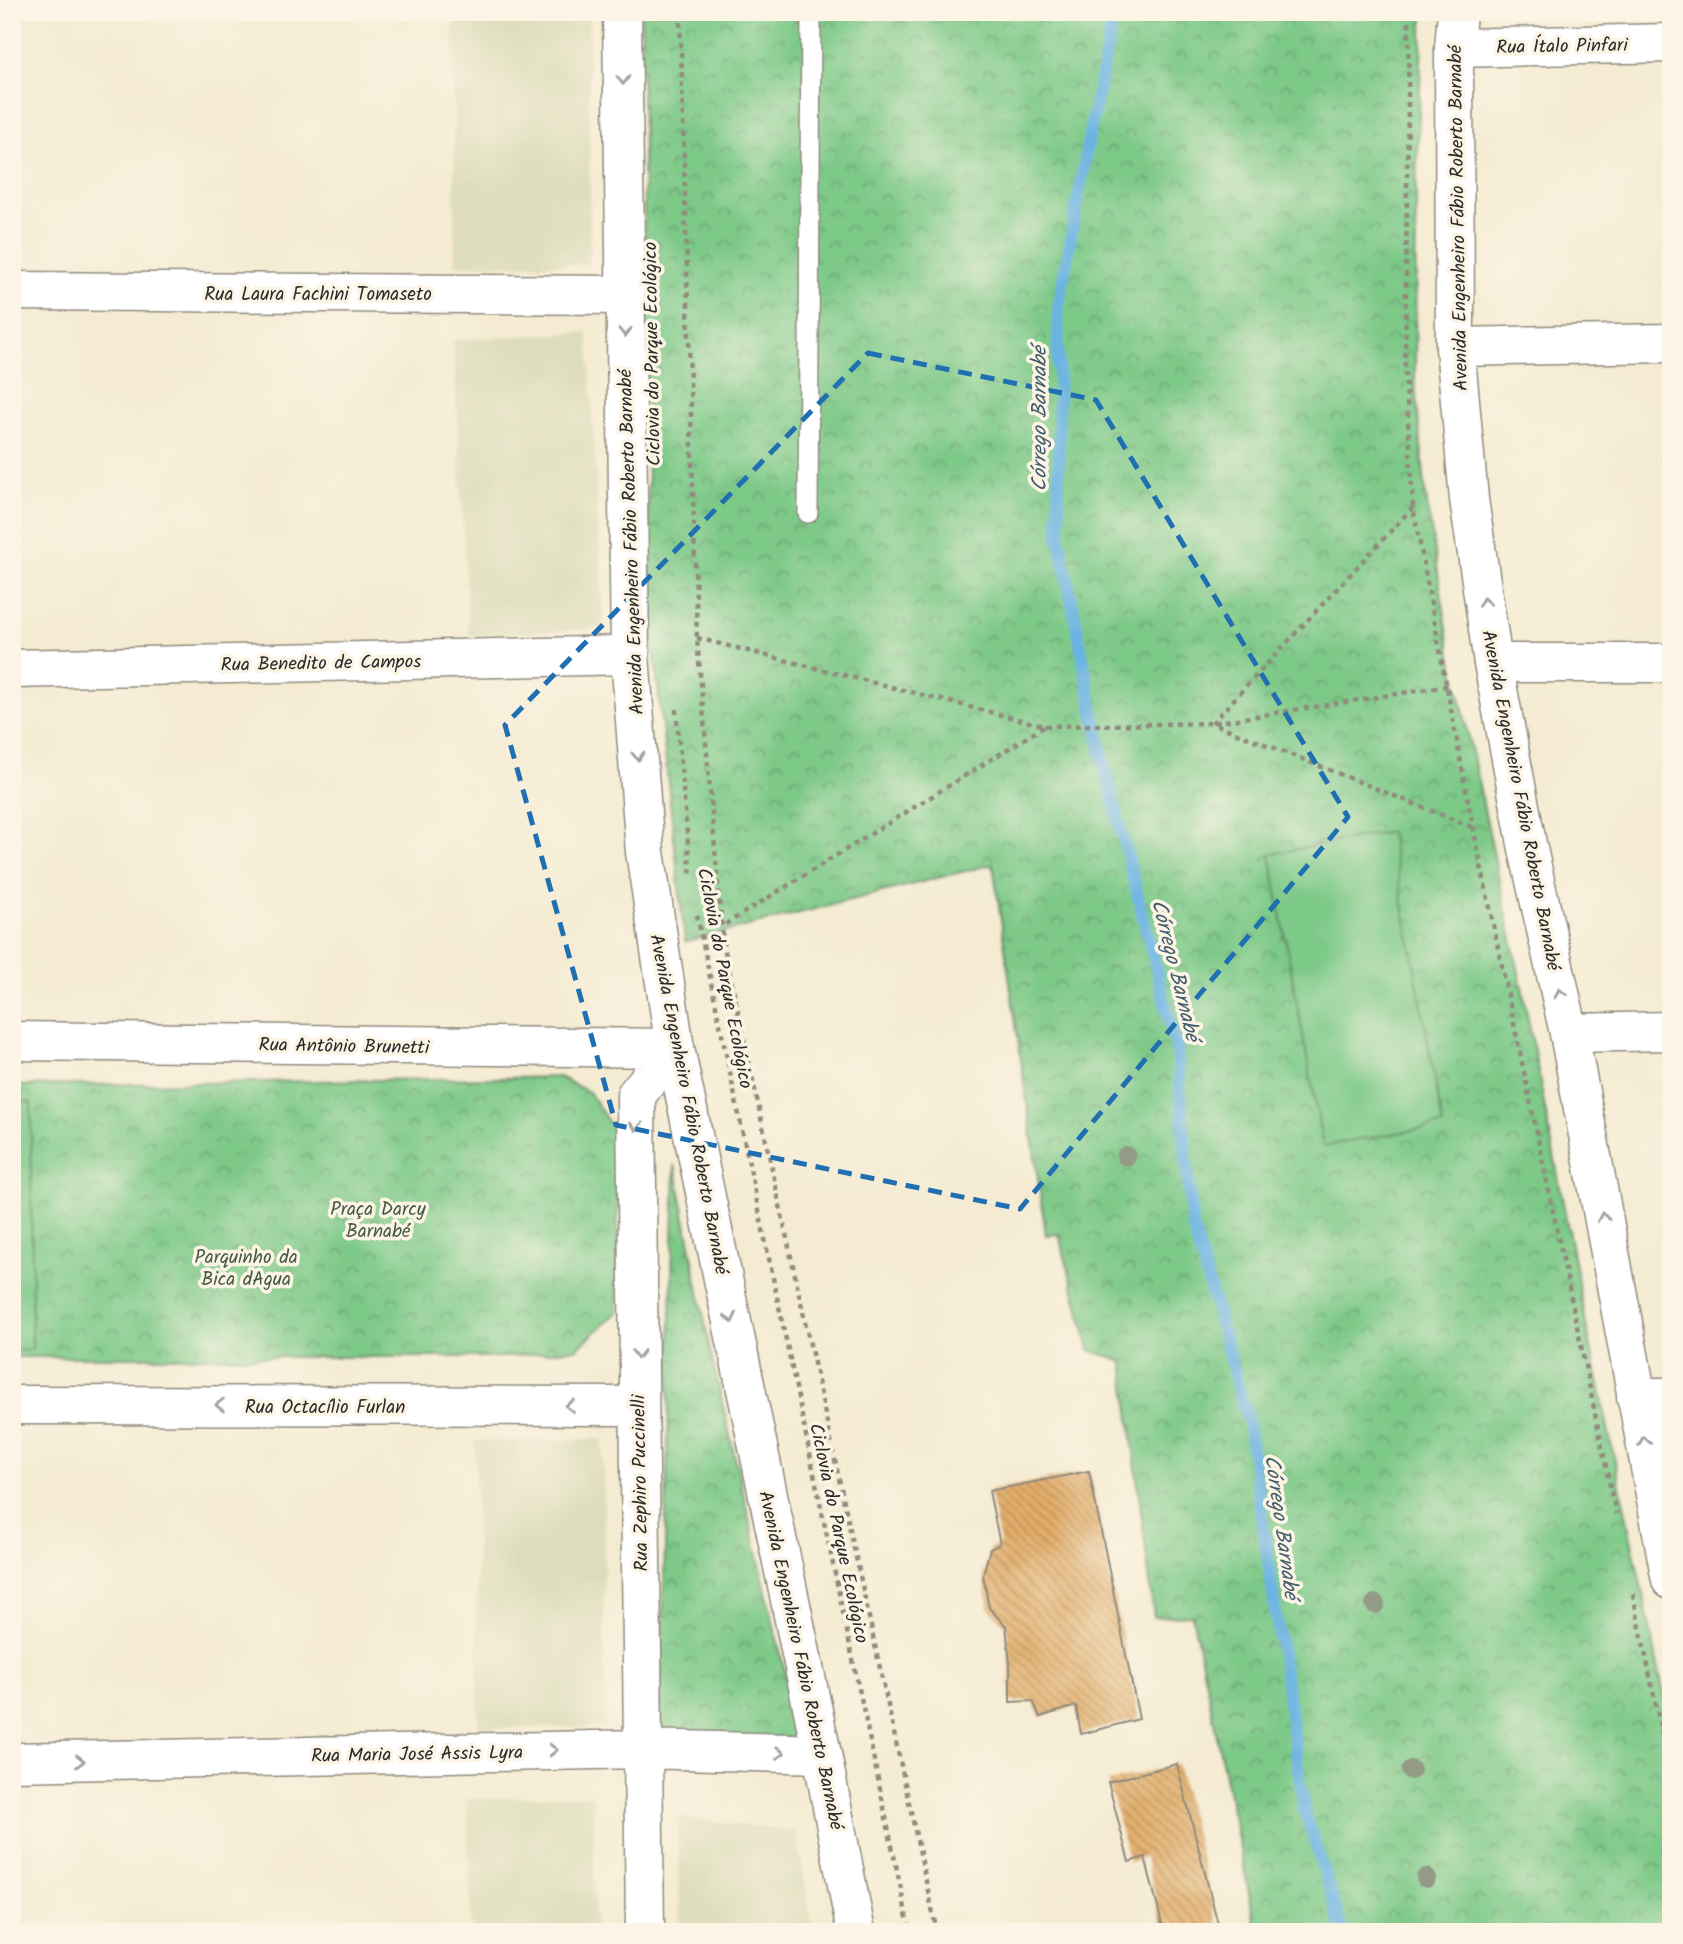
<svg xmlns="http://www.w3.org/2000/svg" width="1683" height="1944" font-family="Kalam,sans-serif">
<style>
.built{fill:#deddbb}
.park{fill:url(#park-crowns);stroke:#547a5a;stroke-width:2}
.garden{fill:#7dc988;stroke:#547a5a;stroke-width:2}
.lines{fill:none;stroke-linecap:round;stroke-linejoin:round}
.stream{stroke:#6bb3e2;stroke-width:12}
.building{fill:url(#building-back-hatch)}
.service-casing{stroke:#908b7e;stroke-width:22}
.minor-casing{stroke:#908b7e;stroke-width:41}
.primary-casing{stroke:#908b7e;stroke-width:41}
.path{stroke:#908b7e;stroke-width:4.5;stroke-dasharray:5 5;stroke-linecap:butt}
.service{stroke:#fff;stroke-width:19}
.minor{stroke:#fff;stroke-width:38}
.primary{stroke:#fff;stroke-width:38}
.tree{fill:#939b86}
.oneway{stroke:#a0a0a0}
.marked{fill:none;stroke:#1f6fb2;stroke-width:5;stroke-dasharray:14 9;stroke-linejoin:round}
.labels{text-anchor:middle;stroke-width:7;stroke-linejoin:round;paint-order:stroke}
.street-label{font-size:19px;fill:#2b2b2b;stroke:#fcf5e5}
.park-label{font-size:19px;fill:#445a47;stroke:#fcf5e5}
.water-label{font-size:21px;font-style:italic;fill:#415b6b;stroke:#fcf5e5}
</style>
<defs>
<pattern id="park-crowns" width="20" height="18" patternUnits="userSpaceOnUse" patternTransform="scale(1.75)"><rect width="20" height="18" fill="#7dc988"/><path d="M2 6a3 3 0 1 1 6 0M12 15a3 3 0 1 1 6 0" fill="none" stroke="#67a36f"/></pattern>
<pattern id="building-back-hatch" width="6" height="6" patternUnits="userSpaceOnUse" patternTransform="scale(1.75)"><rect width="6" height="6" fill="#e2ad69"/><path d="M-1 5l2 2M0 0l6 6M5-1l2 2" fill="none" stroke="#b78d57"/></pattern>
</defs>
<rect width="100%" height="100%" fill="#fcf5e5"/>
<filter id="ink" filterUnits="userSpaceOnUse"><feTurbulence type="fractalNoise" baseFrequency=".0143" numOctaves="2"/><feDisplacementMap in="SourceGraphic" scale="14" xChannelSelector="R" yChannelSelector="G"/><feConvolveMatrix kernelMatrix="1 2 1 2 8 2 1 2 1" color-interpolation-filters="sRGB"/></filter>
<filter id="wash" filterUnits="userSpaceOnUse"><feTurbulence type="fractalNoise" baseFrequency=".00686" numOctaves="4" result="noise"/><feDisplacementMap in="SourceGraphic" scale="28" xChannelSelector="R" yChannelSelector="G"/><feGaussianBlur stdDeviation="1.57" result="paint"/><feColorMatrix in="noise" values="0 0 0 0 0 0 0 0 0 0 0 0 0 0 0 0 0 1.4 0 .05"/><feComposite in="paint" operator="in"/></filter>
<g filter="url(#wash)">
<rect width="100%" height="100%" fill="#f4ebd2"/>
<path class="built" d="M453,12H589L590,264L455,265Z
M588,332L604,628L469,636L453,340Z
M603,1439L605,1727L478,1728L475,1441Z
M593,1795L595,1932H471L467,1799Z
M678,1817L797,1832L813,1932H680Z"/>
<path class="park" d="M641,12H1423L1416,186L1415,381L1426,498L1451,654L1522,987L1585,1319L1671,1728V1932H1257L1192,1615L1154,1617L1123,1362L1090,1350L1059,1234L1046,1235L993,864L685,942L650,613Z
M559,1077L589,1092L617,1136L618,1312L576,1349L505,1357H12V1351L31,1350V1103L12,1102V1086Z
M675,1165L710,1350L800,1738L660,1737Z"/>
<path class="garden" d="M1390,832L1443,1125L1323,1146L1270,854Z
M12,1102H31L32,1350L12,1351Z"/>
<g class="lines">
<path class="stream" d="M1114,12L1089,136L1058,309L1059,536L1103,760L1177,1050L1192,1225L1248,1422L1304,1809L1343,1932"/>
</g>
<g id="blocks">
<path class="building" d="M1089,1471L1139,1719L1081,1734L1076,1706L1040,1717L1033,1701L1010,1702V1664L1006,1626L989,1608L983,1575L990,1549L1000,1544L989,1491Z
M1177,1764L1220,1932H1164L1145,1857L1129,1862L1108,1782Z"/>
</g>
</g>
<g filter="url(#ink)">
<use href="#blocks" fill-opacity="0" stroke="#908b7e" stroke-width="2"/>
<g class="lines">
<defs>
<path id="service" d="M808,513L811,12"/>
<path id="minor" d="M1454,48L1671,43
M12,291L624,295
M1455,347L1671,343
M1493,663H1671
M12,669L630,655
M1569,1033L1671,1031
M12,1041L675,1048
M1636,1397H1671
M12,1405L638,1406
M12,1762L642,1749L822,1754
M645,1932L636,1095L675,1048"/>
<path id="primary" d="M622,12L630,655L645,852L675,1048L822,1754L856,1932
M1457,12L1454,48L1455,347L1469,499L1493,663L1528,849L1569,1033L1671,1580"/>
</defs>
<use href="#service" class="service-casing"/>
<use href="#minor" class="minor-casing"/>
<use href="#primary" class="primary-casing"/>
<path class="path" d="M680,12L697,638L723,942L937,1932
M1409,12L1405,367L1413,507L1473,827L1616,1514
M1413,507L1212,723L1472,827
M697,638L1045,726L721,927
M676,709L691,878
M1045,726L1212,723L1447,686
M697,915L910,1932
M1633,1594L1671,1778"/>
<use href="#service" class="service"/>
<use href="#minor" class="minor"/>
<use href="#primary" class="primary"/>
</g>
<g class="tree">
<circle cx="1126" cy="1156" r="10"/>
<circle cx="1375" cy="1604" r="10"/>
<circle cx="1411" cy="1770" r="10"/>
<circle cx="1426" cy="1878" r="10"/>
</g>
<defs><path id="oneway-chevron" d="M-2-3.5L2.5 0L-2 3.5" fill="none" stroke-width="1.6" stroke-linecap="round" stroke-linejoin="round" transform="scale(1.75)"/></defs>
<g class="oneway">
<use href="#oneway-chevron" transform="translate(623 80) rotate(90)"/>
<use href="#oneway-chevron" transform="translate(625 332) rotate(89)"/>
<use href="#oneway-chevron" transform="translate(1484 602) rotate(-98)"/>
<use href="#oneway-chevron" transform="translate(638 756) rotate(86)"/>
<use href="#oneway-chevron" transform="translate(1560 993) rotate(-103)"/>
<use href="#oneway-chevron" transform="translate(636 1126) rotate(90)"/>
<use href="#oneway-chevron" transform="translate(1603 1217) rotate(-100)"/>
<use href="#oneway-chevron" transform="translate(731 1318) rotate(78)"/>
<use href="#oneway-chevron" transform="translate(638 1354) rotate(90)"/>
<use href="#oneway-chevron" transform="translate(220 1405) rotate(-180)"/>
<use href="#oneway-chevron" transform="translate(570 1406) rotate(-180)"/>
<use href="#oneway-chevron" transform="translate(1644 1441) rotate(-101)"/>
<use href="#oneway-chevron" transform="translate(553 1750) rotate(-1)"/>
<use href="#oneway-chevron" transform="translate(780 1753) rotate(2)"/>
<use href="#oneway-chevron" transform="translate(80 1761) rotate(-1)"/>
</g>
</g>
<path class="marked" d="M868,353L1096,400L1348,817L1020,1209L616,1125L505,725Z"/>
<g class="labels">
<g class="street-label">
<text transform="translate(1562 45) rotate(-1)" y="7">Rua Ítalo Pinfari</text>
<text transform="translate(1457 218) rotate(-91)" y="7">Avenida Engenheiro Fábio Roberto Barnabé</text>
<text x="318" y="300">Rua Laura Fachini Tomaseto</text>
<text transform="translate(651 354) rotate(-91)" y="7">Ciclovia do Parque Ecológico</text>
<text transform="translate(630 542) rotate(-92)" y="7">Avenida Engenheiro Fábio Roberto Barnabé</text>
<text transform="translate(321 662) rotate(-1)" y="7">Rua Benedito de Campos</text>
<text transform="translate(1522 800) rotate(79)" y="7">Avenida Engenheiro Fábio Roberto Barnabé</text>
<text transform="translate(726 978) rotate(79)" y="7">Ciclovia do Parque Ecológico</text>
<text transform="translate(344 1045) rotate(1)" y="7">Rua Antônio Brunetti</text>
<text transform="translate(690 1104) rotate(79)" y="7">Avenida Engenheiro Fábio Roberto Barnabé</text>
<text x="325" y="1413">Rua Octacílio Furlan</text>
<text transform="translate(639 1483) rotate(-91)" y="7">Rua Zephiro Puccinelli</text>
<text transform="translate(840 1533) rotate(78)" y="7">Ciclovia do Parque Ecológico</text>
<text transform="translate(802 1660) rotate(78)" y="7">Avenida Engenheiro Fábio Roberto Barnabé</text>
<text transform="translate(417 1753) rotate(-1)" y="7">Rua Maria José Assis Lyra</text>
</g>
<g class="park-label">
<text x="378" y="1215">Praça Darcy<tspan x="378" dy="22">Barnabé</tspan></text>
<text x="246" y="1263">Parquinho da<tspan x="246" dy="22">Bica dAgua</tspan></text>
</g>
<g class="water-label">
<text transform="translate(1039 419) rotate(-90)" y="7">Córrego Barnabé</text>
<text transform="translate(1176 970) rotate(76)" y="7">Córrego Barnabé</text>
<text transform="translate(1282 1527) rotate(82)" y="7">Córrego Barnabé</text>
</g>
</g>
<rect width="1683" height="1944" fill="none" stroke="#fcf5e5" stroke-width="42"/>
</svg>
